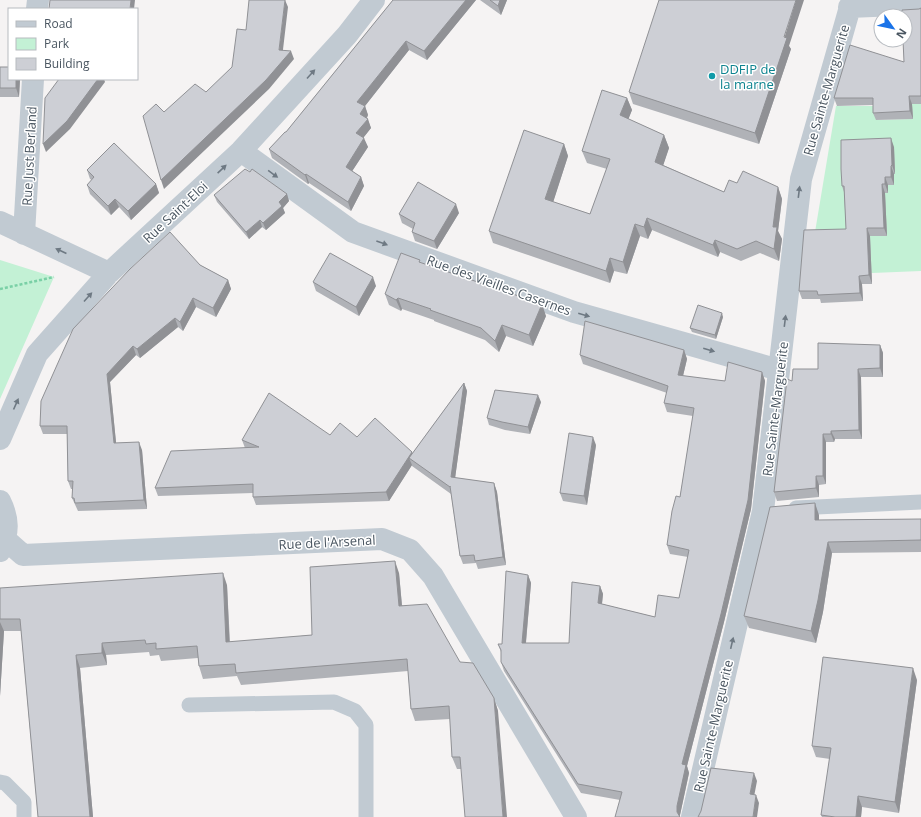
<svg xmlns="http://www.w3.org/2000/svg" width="921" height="817" font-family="'Open Sans',sans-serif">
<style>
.green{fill:#c3f1d5}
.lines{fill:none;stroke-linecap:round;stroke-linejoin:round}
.path{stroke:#7ad0a6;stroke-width:2.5;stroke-dasharray:3 2;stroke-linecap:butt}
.lane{stroke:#c1cad2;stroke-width:15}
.street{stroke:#c1cad2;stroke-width:22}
.wall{fill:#b0b2b7}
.shaded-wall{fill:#909195}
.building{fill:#cdcfd5;stroke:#909195}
.oneway{fill:#6e7983}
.culture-dot{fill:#0f9aa8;stroke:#fff;stroke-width:1.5}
.labels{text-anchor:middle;stroke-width:3;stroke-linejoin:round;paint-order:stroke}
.culture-label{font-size:13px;fill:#0d838f;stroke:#fff;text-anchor:start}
.street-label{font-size:13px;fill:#4a5661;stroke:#fff}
</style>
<rect width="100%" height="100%" fill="#f5f3f3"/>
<path class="green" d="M921,103V271L872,273L814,238L836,106H876V120L912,119L908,104Z
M0,260L54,277L0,399Z"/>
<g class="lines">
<path class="path" d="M0,289L54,277"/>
<path class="lane" d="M796,508L921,502
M189,705L334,702L355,711L366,725V817
M0,782L5,783L24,802V817"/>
<path class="street" d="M849,7L921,4
M37,9L38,0
M241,151L353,232L574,312L779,370
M0,222L109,273
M24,234L33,79
M0,439L37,354L109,273L241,151L347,35L374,0
M0,501C9,519 9,533 0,551
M6,540L23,555L382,539L410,550L433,576L576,817
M692,817L763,511L801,179L852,0"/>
</g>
<path class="wall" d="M393,0H476L427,60L409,50L365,106L368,115L367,118L371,128L363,138L368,147L352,171L361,177L364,186L351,211L309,183L308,184L272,158L269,149L286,132Z
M480,0H507L501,15Z
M921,8V104H912L913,119L876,120L873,113V105L837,106L834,98L904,62L919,9Z
M789,46L791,49L759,144L633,104L629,92Z
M0,67L9,79H20L19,97H0Z
M627,98L632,110L628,119L664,135L669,148L663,165L724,192L737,183L778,187L782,199L778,231L782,239L779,261L760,253L741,261L720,252L718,257L652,230L648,239L640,236L627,274L614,271L610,283L493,243L489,231L564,144L568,156L553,202L590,214L607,169L587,163L582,151Z
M894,147L895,174H894V185H888V193H885L887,236H870L872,284H862L863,301L821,303L820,299H802L799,291L846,229L844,192L842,186Z
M87,170L156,184L159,193L131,220L119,207L111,215L90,194L87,185L92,180L90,179Z
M250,172L287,194L289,201L283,208L285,213L266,230L262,227L249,239L217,202L214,195Z
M459,213L437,249L415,241L412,232L413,229L402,223L399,214Z
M421,263L546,316L533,346L506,336L499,352L485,340L434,321V320L402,309L401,311L389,305L385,294Z
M200,265L228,280L231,289L216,317L196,307L183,331L178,327L140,358L136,355L110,382L116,443L142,450L147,509L78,511L72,498L73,489H71L68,481L67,434H43L40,426Z
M313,282L376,286L359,316L316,291Z
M723,317L716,339L692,332L690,328Z
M880,345L883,353V377H861L862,439H835L834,442H826V484L819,485V497L777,501L774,492L792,381L818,369Z
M684,350L687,359L683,376L725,381L762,372L765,381L751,509L724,622L687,766L689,773L680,815V817L620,800L581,793L504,671L501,662V652L498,644H502L528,575L531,583L526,643H569L600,586L603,594L602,604L655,617L679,598L688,557L670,554L667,545L680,497L693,416L667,412L664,403L667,393L583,364L580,355Z
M464,383L467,391L455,478L494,483L497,492L506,565L478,569L476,563L463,564L460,556L451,494L412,466V465L389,501L256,505L253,497V493L158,496L155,488L245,448L242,440L330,435L357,437L412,452V454Z
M541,402L530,434L505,430L489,425L487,418Z
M596,445L587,505L563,501L560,493Z
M819,515V520L921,519V552L832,553L823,612L816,643L749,628L744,616Z
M399,573L402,605L460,662L494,698L498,711L461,769H457L452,757L450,719L415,721L411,709L408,671L241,685L237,676L203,679L199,666L198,658L161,661L159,655L150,656L149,652L106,655L107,665L80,668L93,817H38L21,631H4L0,696V588L227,585L230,642L312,635Z
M917,680L899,813L862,807L861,817H822L821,815L830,759L816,757L812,746Z"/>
<path class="shaded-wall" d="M131,0H135L134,9H130Z
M285,0L288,7L282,58L279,50Z
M466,0H476L427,60L424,51Z
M500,0H507L501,15L498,6Z
M796,0H804L789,46L791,49L759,144L755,133Z
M406,41L409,50L361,111L357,102Z
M291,51L294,59L269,89L164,189L161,180Z
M16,79H20L19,97L16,88Z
M98,79H104L105,82L70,129L46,152L43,144Z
M909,96L912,104L913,119L910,111Z
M627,98L632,110L625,128L620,115Z
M365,106L368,115L364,123L360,114Z
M368,119L371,128L360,142L356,133Z
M664,135L669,148L660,175L655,162Z
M364,138L368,147L349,176L346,167Z
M891,138L894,147L895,174L892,165Z
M564,144L568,156L550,212L545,199Z
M891,166L894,174V185L891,177Z
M306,174L309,183L308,184L305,175Z
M361,177L364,186L351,211L348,202Z
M885,177L888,185V193L885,184Z
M156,184L159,193L131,220L128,211Z
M882,184L885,193L887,236L884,228Z
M778,187L782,199L778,231L782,239L779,261L774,249L773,227Z
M287,194L289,201L283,208L285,213L266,230L263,223L279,202Z
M115,199L119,207L111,215L108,206Z
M456,204L459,213L437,249L434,241Z
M647,218L652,230L648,239L644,227Z
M260,220L262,227L249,239L246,232Z
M635,224L640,236L627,274L623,262Z
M867,228L870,236L872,284L869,275Z
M715,240L720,252L718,257L713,245Z
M610,258L614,271L610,283L606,271Z
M859,276L862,284L863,301L860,293Z
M373,277L376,286L359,316L356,307Z
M228,280L231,289L216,317L213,308Z
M193,298L196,307L183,331L180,322Z
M398,298L402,309L401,311L396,300Z
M542,304L546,316L533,346L529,335Z
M722,313L723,317L716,339L715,335Z
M175,318L178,327L140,358L137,349Z
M502,325L506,336L499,352L495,341Z
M880,345L883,353V377L880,368Z
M133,346L136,355L110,382L117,452L114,443L107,374Z
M684,350L687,359L681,384L678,375Z
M858,369L861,377L862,439L859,430Z
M762,372L765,381L751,509L724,622L687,766L689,773L680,815V817L677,812V806L682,764Z
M464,383L467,391L454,486L451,477Z
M538,395L541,402L530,434L528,427Z
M831,431L835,439L834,442L831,434Z
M823,434L826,442V484L823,476Z
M593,437L596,445L587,505L584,496Z
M139,442L142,450L147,509L144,500Z
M412,452L415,461L409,458L412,465L389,501L386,492Z
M816,476L819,485V497L816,488Z
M494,483L497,492L506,565L503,557Z
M815,503L819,515V532L815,520Z
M828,542L832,553L823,612L816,643L811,631Z
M395,561L399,573L403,618L399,606Z
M223,573L227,585L230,654L226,642Z
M528,575L531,583L525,652L522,643Z
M600,586L603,594L601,612L598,603Z
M0,622L4,631L0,696Z
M102,643L106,655L107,665L102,653Z
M76,655L80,668L93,817H90Z
M913,668L917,680L899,813L895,802Z
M494,698L498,711L507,817H503Z
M754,773L757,781L753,802L750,794Z
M756,795L759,803L757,817H753Z
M858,796L862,807L861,817H856Z"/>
<path class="building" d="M50,0H131L130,9H49Z
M249,0H285L279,50L291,51L266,80L161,180L143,116L156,104L164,112L195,84L206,92L232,67L237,29L246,30Z
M393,0H466L424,51L406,41L357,102L365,106L360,114L368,119L356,133L364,138L346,167L361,177L348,202L306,174L305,175L269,149L285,132H286Z
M490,0H500L498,6Z
M659,0H796L784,37L787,38L755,133L629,92Z
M921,8V96H909L910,111L873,113V98H834L850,45L904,62L903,40H905V16H902V10L919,9Z
M0,67H9V79H16V88H0Z
M59,79H98L67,121L43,144L45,98Z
M602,90L627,98L620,115L664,135L655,162L724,192L729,180L737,183L743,171L778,187L773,227H777L774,249L756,241L737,249L715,240L713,245L647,218L644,227L635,224L623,262L610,258L606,271L489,231L524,130L564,144L545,199L590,214L610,159L582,151Z
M891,138L892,165L891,166V177H885V184H882L884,228H867L869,275L859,276L860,293L818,295L817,291H799L804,230L846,229L844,186H842L841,169V140Z
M114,143L156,184L128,211L115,199L108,206L87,185L94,177L87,170Z
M245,169L250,172L252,169L287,194L279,202L282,206L263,223L260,220L246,232L214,195Z
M418,182L456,204L434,241L412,232L415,223L399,214Z
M170,232L200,265L228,280L213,308L193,298L180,322L175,318L137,349L133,346L107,374L114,443L139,442L144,500L75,503L74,498H72L73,481H68L67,426H40L41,401L73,329L130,269Z
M330,253L373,277L356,307L313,282Z
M401,253L420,260L419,262L542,304L529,335L502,325L495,341L481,328L430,310L431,309L398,298L396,300L385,294Z
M698,305L722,313L715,335L690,328Z
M585,321L684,350L678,375L725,381L728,362L762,372L748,500L721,614L682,764L686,765L677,806V812L680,817H615L622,792L578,784L501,662V650L498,644H502L506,571L528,575L522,643H569L572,582L600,586L598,603L655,617L658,595L679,598L689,550L667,545L672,511L676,496L680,497L694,408L664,403L668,386L580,355Z
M818,343L880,345V368L858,369L859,430L831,431V434H823V476H816V488L774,492L787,379L792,381L793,369H818Z
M464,383L451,477L494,483L503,557L475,561L474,555L460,556L450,486V487L409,458Z
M495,390L538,395L528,427L502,422L487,418Z
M269,393L330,435L340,423L357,437L375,418L412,452L386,492L253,497V484L155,488L171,451L259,447L242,440Z
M569,433L593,437L584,496L560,493Z
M815,503V520L921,519V540L828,542L818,600L811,631L744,616L770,507Z
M395,561L399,606L427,604L460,662L473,663L494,698L503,817H465L460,757H452L449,706L411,709L407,659L236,673L235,664L199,666L197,646L156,649V643L146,644L145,640L102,643V653L76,655L90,817H38L20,619H0V588L223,573L226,642L312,635L310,567Z
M823,657L913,668L895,802L858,796L856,817H835L821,815L831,748L812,746Z
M711,768L754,773L750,794L756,795L753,817H698L701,811Z"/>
<defs><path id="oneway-solid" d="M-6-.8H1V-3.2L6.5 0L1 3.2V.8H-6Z"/></defs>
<g class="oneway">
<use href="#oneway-solid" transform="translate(311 74) rotate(-48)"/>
<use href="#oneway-solid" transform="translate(222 169) rotate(-43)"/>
<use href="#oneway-solid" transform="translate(273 174) rotate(36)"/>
<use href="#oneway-solid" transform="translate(799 192) rotate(-83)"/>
<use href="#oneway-solid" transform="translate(382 243) rotate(20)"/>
<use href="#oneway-solid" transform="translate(61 251) rotate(-155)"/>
<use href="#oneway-solid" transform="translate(88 297) rotate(-48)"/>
<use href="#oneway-solid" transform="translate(584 315) rotate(16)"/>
<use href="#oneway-solid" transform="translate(785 321) rotate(-83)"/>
<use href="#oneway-solid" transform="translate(709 350) rotate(16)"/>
<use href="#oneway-solid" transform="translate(16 404) rotate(-66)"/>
<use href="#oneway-solid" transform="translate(732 643) rotate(-77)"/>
</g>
<circle class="culture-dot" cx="712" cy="76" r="4"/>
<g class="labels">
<g class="culture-label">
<text x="720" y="74">DDFIP de<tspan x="720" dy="15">la marne</tspan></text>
</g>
<g class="street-label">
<text transform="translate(826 90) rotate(-74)" y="5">Rue Sainte-Marguerite</text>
<text transform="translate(29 156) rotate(-87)" y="5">Rue Just Berland</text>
<text transform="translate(175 212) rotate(-43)" y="5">Rue Saint-Eloi</text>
<text transform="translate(499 285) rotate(20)" y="5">Rue des Vieilles Casernes</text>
<text transform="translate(775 409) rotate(-83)" y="5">Rue Sainte-Marguerite</text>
<text transform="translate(327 542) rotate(-3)" y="5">Rue de l'Arsenal</text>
<text transform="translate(713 726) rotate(-77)" y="5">Rue Sainte-Marguerite</text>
</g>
</g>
<rect x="8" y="8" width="130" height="72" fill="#ffffff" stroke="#b7bbc0"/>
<rect x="16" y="21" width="20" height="6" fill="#c1cad2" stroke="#b7bbc0"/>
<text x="44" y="28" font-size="12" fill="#4a5661">Road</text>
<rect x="16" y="38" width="20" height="12" fill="#c3f1d5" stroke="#b7bbc0"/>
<text x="44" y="48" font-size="12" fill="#4a5661">Park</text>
<rect x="16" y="58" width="20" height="12" fill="#cdcfd5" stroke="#b7bbc0"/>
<text x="44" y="68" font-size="12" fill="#4a5661">Building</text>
<g transform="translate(893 28) rotate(123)"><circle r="19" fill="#ffffff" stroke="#b7bbc0"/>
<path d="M0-3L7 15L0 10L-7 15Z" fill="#1a73e8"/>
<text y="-6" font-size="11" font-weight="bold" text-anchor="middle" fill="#4a5661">N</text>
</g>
</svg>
